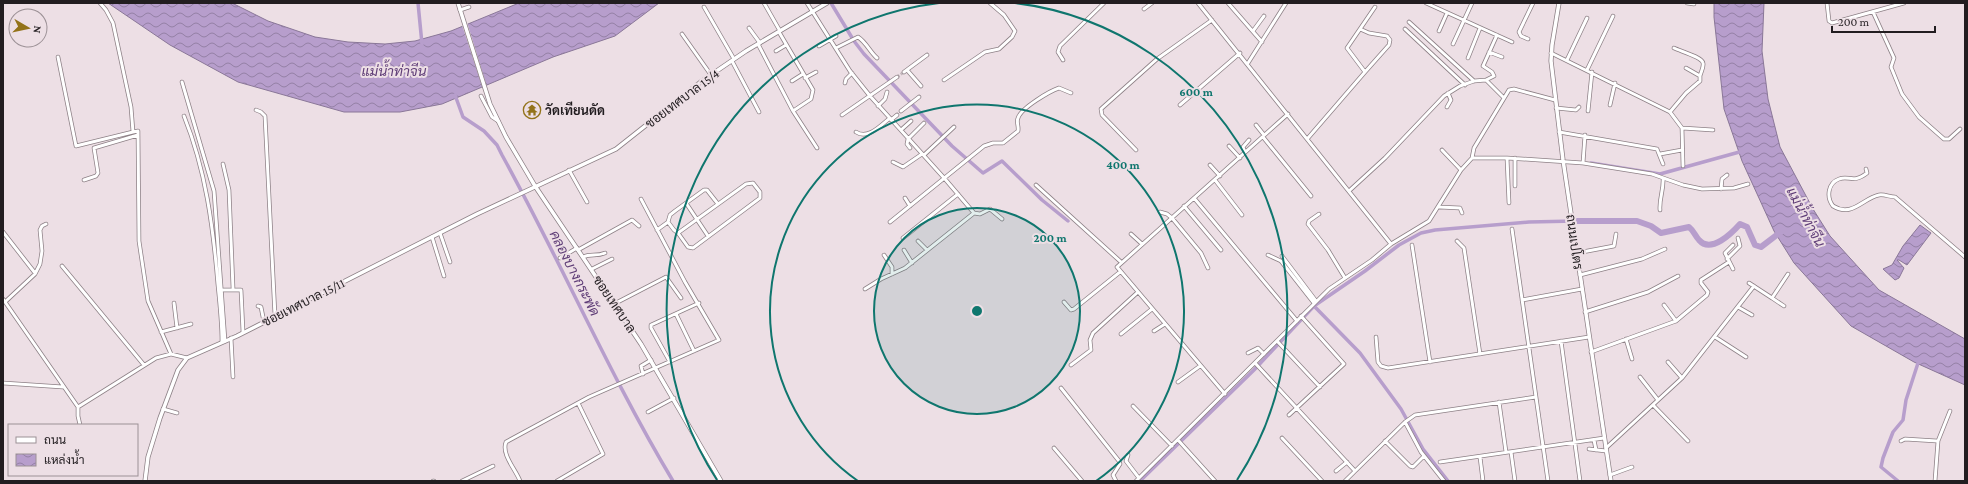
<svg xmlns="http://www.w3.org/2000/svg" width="1968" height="484" font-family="'Crimson Pro',Sarabun,serif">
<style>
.water{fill:url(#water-waves);stroke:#8a7798}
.pier{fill:#eddfe5}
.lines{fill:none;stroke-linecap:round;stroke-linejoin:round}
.canal{stroke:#b79ecc;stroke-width:3.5}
.river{stroke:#b79ecc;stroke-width:6}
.minor-tunnel{stroke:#c4b8be;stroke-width:3;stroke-dasharray:3 1.5;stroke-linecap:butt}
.minor-casing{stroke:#8d8086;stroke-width:4.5}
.tertiary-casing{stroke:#8d8086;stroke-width:5}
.minor{stroke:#fff;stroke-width:3}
.tertiary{stroke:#fff;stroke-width:3.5}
.ring{fill:none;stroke:#0f766e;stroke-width:2}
.labels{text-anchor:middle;stroke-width:4;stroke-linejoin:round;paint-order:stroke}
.street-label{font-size:13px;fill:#221d20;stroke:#eddfe5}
.poi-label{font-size:13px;font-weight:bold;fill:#221d20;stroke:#eddfe5;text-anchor:start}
.water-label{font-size:14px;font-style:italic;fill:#5f3d77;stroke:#eddfe5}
.centre{fill:#0f766e;stroke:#eddfe5;stroke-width:2}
.ring-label{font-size:12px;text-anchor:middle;font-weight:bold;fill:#0f766e;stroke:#eddfe5;stroke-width:4;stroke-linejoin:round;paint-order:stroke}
</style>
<defs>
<pattern id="water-waves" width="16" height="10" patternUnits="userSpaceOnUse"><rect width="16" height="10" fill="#b79ecc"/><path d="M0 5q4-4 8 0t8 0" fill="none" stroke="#9480a5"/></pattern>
</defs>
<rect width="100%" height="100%" fill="#eddfe5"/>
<path class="water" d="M108,3H232L268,21L315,37L348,42L385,44L415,41L451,31L519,3H659L615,36L553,57L442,104L400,112H344L238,82L170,45Z
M1714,3H1764L1762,51L1768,99L1780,147L1813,209L1830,236L1879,290L1965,339V385L1914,362L1851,326L1794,263L1774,231L1742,161L1724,109L1714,17Z
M1920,225L1931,233L1907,265L1899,260H1897L1904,268L1899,278L1895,280L1883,269L1892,265L1903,246Z"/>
<path class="pier" d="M467,22L487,87L483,89L462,25Z"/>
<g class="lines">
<path class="canal" d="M418,3L422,44
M831,3L854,41L864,54L952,146L983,173L1002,161L1042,200L1068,221
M455,95L463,117L484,131L497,145L502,155C561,262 610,376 673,481
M1591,163L1660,174L1743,151
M1314,306L1360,353L1401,409L1423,449L1448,481
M1140,481L1254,370L1314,306L1365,271L1399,245L1421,233L1435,230L1529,222L1576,221
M1898,481L1881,467L1883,458L1893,432L1903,420L1906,400L1919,360"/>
<path class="river" d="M1576,221H1637L1651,226L1661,233L1689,227C1694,231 1695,236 1699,240C1711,254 1732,233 1740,224L1747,227L1755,245L1761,247L1782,231"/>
<path class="minor-tunnel" d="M897,77L904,72"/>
<defs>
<path id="minor" d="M100,3L106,10L113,23L131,107L133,132L138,131L139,241L148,301L171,354
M764,3L780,31
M807,3L850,71L870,96L945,179L974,213L980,214L990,209L1002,219
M1198,3L1391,244
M1228,3L1262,42
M1426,3L1512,42
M1687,3L1694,4
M1827,3L1829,21L1832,23L1904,3
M704,7L734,59
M1144,9L1152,3
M460,10L469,7
M1873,12L1894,58L1891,67L1902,94L1919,117L1944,139H1949L1960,129
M1409,22L1474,81
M749,28L760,43
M1360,29L1369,33L1387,36L1390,40L1389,45L1365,72
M1405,29L1465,85
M1253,31L1264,16
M1439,31L1447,13
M779,32L813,90L811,99L793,111
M682,34L711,75
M1528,39L1521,36L1519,32L1533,3
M758,44L793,111L817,148
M1453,44L1472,3
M819,46L836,36
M836,48L858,37C866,42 870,52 877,58
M1674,48C1680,51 1702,57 1703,63C1704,67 1701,72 1700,76
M776,51L786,45
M1489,52L1502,57
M1551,53L1670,112L1682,128L1713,130
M58,57L76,146L133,132
M1468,58L1480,28
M1063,60L1058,52L1060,46L1104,3
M1567,60L1587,18
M732,61L759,112
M1248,63L1286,3
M907,70L921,86
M1587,70L1613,16
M904,72L927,55
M805,78L816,72
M944,80L985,52L999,49L1012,37L1015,31L1004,15L990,3
M1486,80L1494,76L1492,72L1483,66L1497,35
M792,81L803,74
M182,82L214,191L225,341
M845,83L846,79L852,73
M481,96L492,117L498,121
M1180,105L1240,53
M1610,105L1615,83
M878,106L885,99L887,92
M1447,107L1451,100L1448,93
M1556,108L1576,110L1579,107
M256,110L261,112L265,116L275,316
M901,111L919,97
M1588,111L1592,72
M1670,112L1686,93L1700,81V76L1686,68
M842,115L897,77
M184,116C206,171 213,226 218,285C220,304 222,323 222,342
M891,120L897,115
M1256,125L1264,135
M1682,128L1683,166
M901,130L911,121
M856,132C868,140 881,125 890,118
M1559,132L1657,149L1663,164
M1263,137L1311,196
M1308,138L1365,72L1347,48L1375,7
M1229,146L1240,158
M910,148L907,144L908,139L924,123
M1136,150L1102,115L1101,109L1157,59L1212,20
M1442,150L1461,170
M1245,152L1243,147L1249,140
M1660,154L1682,150
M924,155L954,127
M1472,158L1474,148L1509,90L1514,89L1555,100
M1507,158L1509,203
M1515,158V186
M893,162L903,167L922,154
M1583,163L1585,135
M223,164L229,190L233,288
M1210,165L1220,176
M1866,169L1867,173C1853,184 1849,175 1839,179C1828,183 1826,197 1833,206C1852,218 1863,198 1879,195C1884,194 1890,197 1895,197L1965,257
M569,170L587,202
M84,180L96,176L98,173L94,148L138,135
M1215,180L1242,215
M1036,185L1121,262
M1721,189L1722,179L1727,175
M1349,191L1385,158L1444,96L1460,86L1474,81L1486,80L1504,98
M905,198L910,206
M1194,198L1297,321
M686,203L708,236
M1184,206L1221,250
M1439,207L1460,208L1462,213
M1660,210C1659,198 1664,190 1663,178
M1160,212L1167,214L1172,218L1201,253L1208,268
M1319,214L1309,221L1308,224L1328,250L1345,278
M668,222L674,230L678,233L746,184L753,183L760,192V198L693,248L688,247L678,233
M890,222L984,146L993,143H1003L1018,131C1019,126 1016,122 1018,118C1021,108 1050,91 1059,88L1071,93
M1512,229L1548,481
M657,230L668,222L670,215L675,211L704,190H707L718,204
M3,232L35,273
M440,233L450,262
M1131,234L1142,244
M432,237L444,276
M903,238L958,194
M918,241L927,250
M1457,241L1464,248L1480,354
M1412,245L1430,362
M1733,245L1725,253L1733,269
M578,250L632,220L639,226
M904,250L912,263
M1577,253L1614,246L1616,234
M884,255L892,267V274
M1268,255L1281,261L1314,303
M1282,256L1316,301
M583,257C591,253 596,257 605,253
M560,258L577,248
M1727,259L1740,246L1738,238
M62,266L144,365
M592,269L612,259
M1580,275L1642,259L1665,249
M1749,283L1772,298L1788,274
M865,289L881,279L905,268L974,213
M222,290H241L243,332
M1772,298L1784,306
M3,299L78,407
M1522,300L1582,289
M5,302L35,274L40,264L42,251L40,230L42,226L46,224
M1064,302L1071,310L1074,309L1120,272
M174,303L177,328
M614,304L666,277L681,298
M1664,305L1676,321
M258,306L261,307L264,322
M1738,307L1752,315
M1585,312L1648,292L1678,276
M676,314L694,351
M1154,331L1165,324
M161,332L191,324
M1121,334L1152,309
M1376,337L1378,362L1381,366L1388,368L1589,337
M1715,337L1746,357
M231,338L233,377
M1626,339L1632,359
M1277,341L1320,387
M1561,341L1580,481
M1591,352L1676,321L1707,295L1708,292L1701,283V280L1729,262
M1248,353L1258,348L1264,354
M670,362L651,328V325L699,303
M1668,362L1682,378
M1255,363L1355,471
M1071,365L1091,350L1090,340L1093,333L1138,292
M643,374L641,366L651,360
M1640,377L1658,400
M1178,382L1200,366
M3,383L63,387
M1061,388L1119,461L1120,464L1113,475L1116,481
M1225,394L1117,267L1288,114
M1499,402L1506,452
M1653,405L1688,441
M1133,406L1172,446
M78,407L156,358L171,354L187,358
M78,407V416L80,425
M163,409L177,413
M648,412L674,398
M1289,415L1344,364L1301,316
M1405,422L1421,452L1444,481
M1282,438L1322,481
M1178,440L1215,481
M1594,440L1596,450
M1385,441L1410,466L1413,467L1424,456
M1901,441L1905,439L1937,441
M1054,448L1082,481
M1606,448L1682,378L1754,286
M1589,449L1606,451
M1511,452L1515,481
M1128,455L1126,461L1139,478
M1480,457L1483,481
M1440,462L1604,438
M1336,471L1347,462
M1610,475L1632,467
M433,481H434
M462,481L493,466
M520,481C516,470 501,454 506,442L589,397L719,340L685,282L641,199
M557,481L603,454L578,403
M1136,481L1329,289L1372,260L1391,244L1429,221L1461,170L1472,158H1507L1583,163L1652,174L1683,185L1702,189L1734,188L1748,184
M1345,481L1405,422L1415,415L1536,397
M1935,481L1938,441L1950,411"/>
<path id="tertiary" d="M458,3L490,104L506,137L535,186L641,344L721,481
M1559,3L1552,45L1551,61L1563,160L1611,481
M145,481L148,457L160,418L178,370L187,358L237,336L477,214L616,149L702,81L746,51L827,3"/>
</defs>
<use href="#minor" class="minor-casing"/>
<use href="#tertiary" class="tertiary-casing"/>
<use href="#minor" class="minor"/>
<use href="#tertiary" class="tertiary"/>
</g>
<circle cx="977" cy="311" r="103" fill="#0f766e" fill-opacity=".12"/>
<g class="ring">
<circle cx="977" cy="311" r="103"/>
<path d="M858 481A207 207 0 1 1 1096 481"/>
<path d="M717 480A310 310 0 0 1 939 3M1015 3A310 310 0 0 1 1237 480"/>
</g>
<defs>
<symbol id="temple-ring" viewBox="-11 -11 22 22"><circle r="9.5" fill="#eddfe5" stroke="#93731a" stroke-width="1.5"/><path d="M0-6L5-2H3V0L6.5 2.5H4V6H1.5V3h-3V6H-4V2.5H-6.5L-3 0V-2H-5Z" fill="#93731a"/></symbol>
</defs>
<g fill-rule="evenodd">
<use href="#temple-ring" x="522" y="100" width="20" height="20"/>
</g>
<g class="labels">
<g class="street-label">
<text transform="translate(682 98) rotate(-37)" y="5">ซอยเทศบาล 15/4</text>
<text transform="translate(1575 242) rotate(82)" y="5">ถนนเปโตร</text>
<text transform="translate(303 302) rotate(-27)" y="5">ซอยเทศบาล 15/11</text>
<text transform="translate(615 304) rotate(56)" y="5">ซอยเทศบาล</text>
</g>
<g class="poi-label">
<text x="545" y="115">วัดเทียนดัด</text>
</g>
<g class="water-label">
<text x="394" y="76">แม่น้ำท่าจีน</text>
<text transform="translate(1806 217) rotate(62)" y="5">แม่น้ำท่าจีน</text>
<text transform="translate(575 273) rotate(63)" y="5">คลองบางกระพัด</text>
</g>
</g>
<circle cx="977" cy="311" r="6" class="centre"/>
<g class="ring-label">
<text x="1196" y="96">600 m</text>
<text x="1123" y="169">400 m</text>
<text x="1050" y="242">200 m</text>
</g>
<rect width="1968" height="484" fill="none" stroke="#221d20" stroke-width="8"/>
<rect x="8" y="424" width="130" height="52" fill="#eddfe5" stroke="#9c9196"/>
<rect x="16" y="437" width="20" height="6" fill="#ffffff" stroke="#9c9196"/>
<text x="44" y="444" font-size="12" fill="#221d20">ถนน</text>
<rect x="16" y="454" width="20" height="12" fill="url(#water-waves)" stroke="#9c9196"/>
<text x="44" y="464" font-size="12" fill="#221d20">แหล่งน้ำ</text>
<g transform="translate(28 28) rotate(99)"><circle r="19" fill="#eddfe5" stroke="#9c9196"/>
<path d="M0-3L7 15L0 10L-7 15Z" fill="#93731a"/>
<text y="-6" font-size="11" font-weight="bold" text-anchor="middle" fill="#221d20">N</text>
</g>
<path d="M1832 26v6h103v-6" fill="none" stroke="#221d20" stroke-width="2"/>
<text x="1838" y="26" font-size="12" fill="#221d20" stroke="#eddfe5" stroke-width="3" paint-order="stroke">200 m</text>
</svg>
